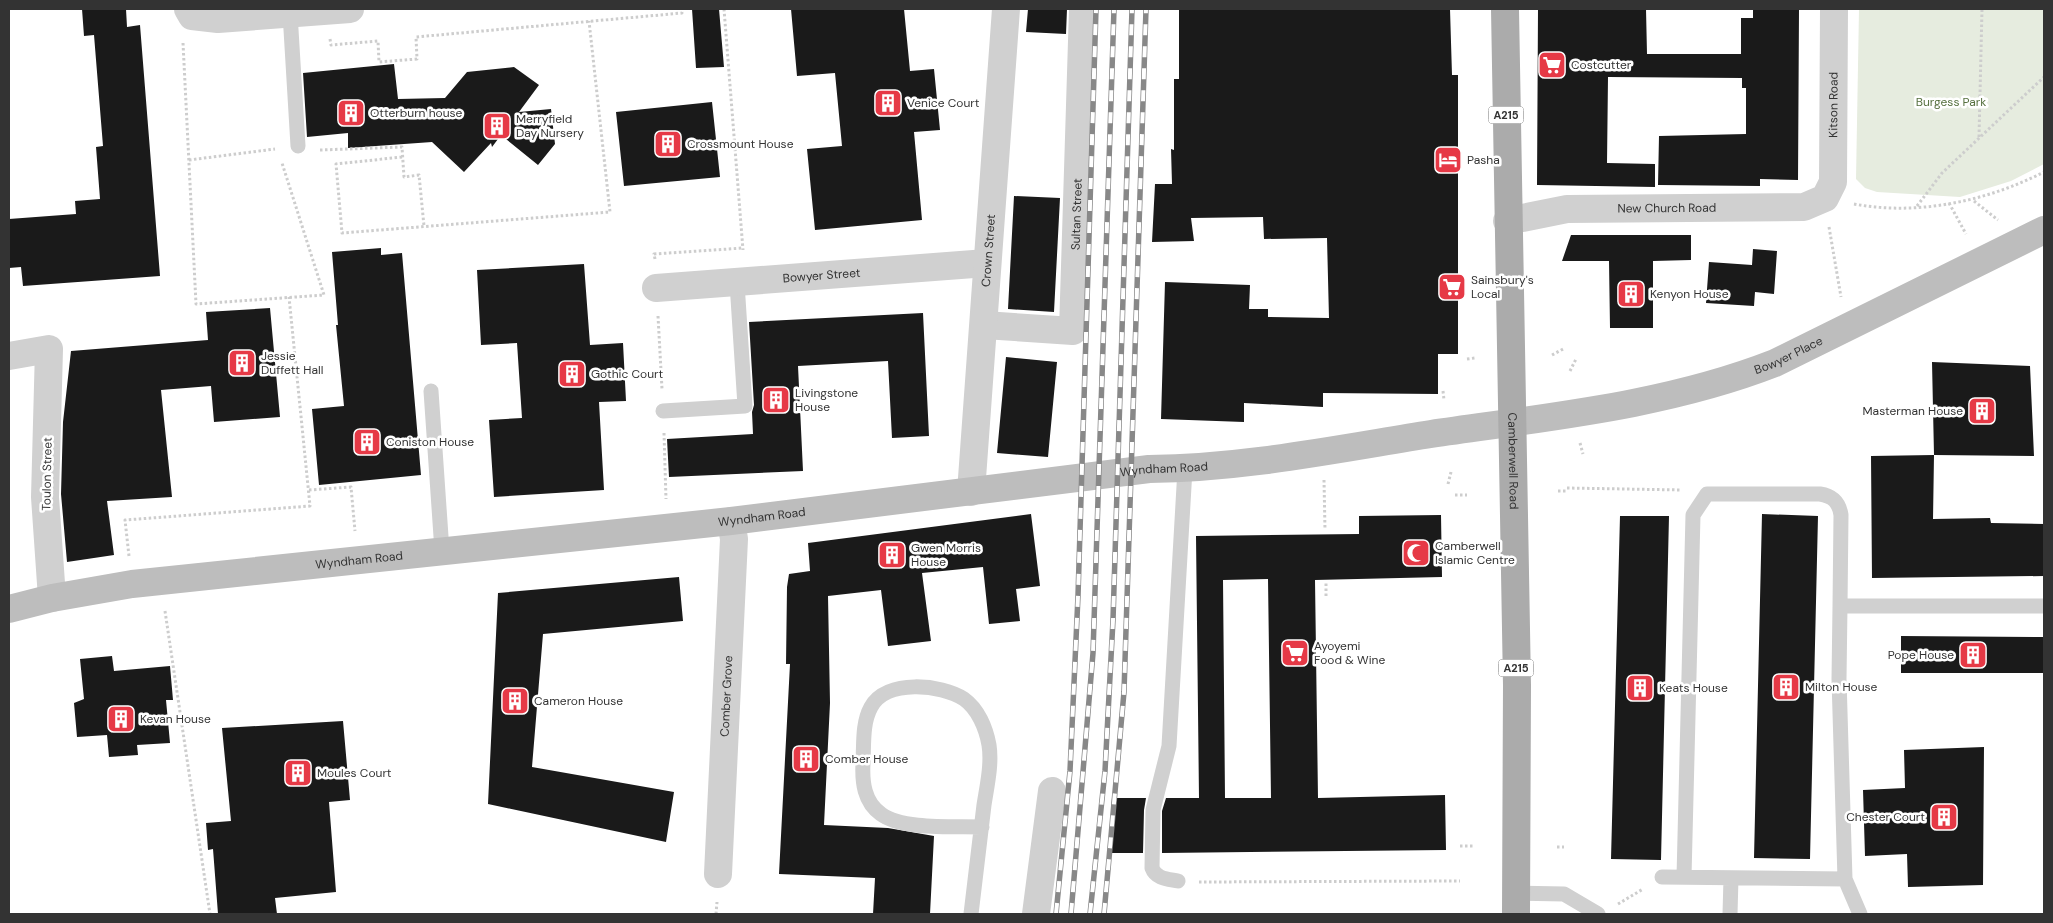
<svg xmlns="http://www.w3.org/2000/svg" width="2053" height="923" font-family="'DM Sans',sans-serif">
<style>
.green{fill:#e6ecdf}
.building{fill:#1a1a1a;fill-rule:evenodd}
.lines{fill:none;stroke-linecap:round;stroke-linejoin:round}
.path{stroke:#cdcdcd;stroke-width:3;stroke-dasharray:2.5 2.5;stroke-linecap:butt}
.lane{stroke:#d0d0d0;stroke-width:15}
.street{stroke:#d0d0d0;stroke-width:28}
.secondary{stroke:#bdbdbd;stroke-width:28}
.primary{stroke:#ababab;stroke-width:28}
.rail-casing{stroke:#888;stroke-width:5.5}
.rail{stroke:#fff;stroke-width:4;stroke-dasharray:11;stroke-linecap:butt}
.labels{text-anchor:middle;stroke-width:5;stroke-linejoin:round;paint-order:stroke}
.shield{fill:#fff;stroke:#707070;stroke-width:1}
.shield-label{font-size:11px;font-weight:bold;fill:#333}
.poi-label{font-size:12px;fill:#333;stroke:#fff;text-anchor:start}
.park-label{font-size:12px;fill:#56703f;stroke:#fff}
.street-label{font-size:12px;fill:#333;stroke:#fff}
</style>
<rect width="100%" height="100%" fill="#fff"/>
<path class="green" d="M1859,9H2044V164L2011,181L1960,197L1877,192L1865,188L1856,179Z"/>
<path class="building" d="M82,9H126L127,27L140,25L160,276L23,286L21,267L9,268V219L76,214L75,201L100,199L96,147L103,146L94,35L84,36Z
M692,9H719L724,67L696,68Z
M791,9H904L910,71L934,69L940,130L914,132L922,220L815,230L807,149L842,146L835,73L797,76Z
M1028,9H1067L1066,34L1026,32Z
M1179,9H1450L1452,75H1458V354H1438V394L1323,393V407L1244,403V422L1161,419L1165,282L1250,285L1249,309H1268V317L1329,318L1327,238L1264,239L1263,217L1191,218L1194,241L1152,242L1155,184H1172L1171,149L1174,150V79H1179Z
M1538,9H1646L1647,54H1741V18H1753V9H1799L1798,180L1760,179V186L1658,185L1659,136L1746,134V88H1742V78L1608,77L1607,163L1655,164V187L1537,185Z
M394,64L398,99L445,98L467,72L514,67L539,85L519,112L551,109L555,144L538,165L501,135L492,147L491,143L464,172L432,142L348,148V133L307,137L303,73Z
M712,102L720,177L624,186L616,112Z
M1014,196L1060,198L1054,312L1008,309Z
M1571,235H1691V260L1653,261V328H1610L1609,261H1562Z
M381,248V255L402,253L421,475L319,485L312,409L344,406L336,325H338L332,252Z
M1753,249L1777,251L1774,294L1755,292L1754,306L1706,303L1709,262L1752,265Z
M584,264L590,345L623,343L626,401L599,402L604,490L494,497L489,420L522,418L517,343L481,345L477,270Z
M270,308L280,417L214,422L211,386L161,390L172,497L107,501L114,555L67,562L61,494L63,422L71,351L208,340L206,312Z
M923,313L929,436L892,438L888,361L798,366L803,471L669,477L667,439L753,434L752,412L754,405L749,322Z
M1006,357L1057,362L1048,457L997,453Z
M1932,362L2030,366L2034,456L1934,455Z
M1934,455L1933,519L1990,518L1991,523L2044,524V576L1872,578L1871,456Z
M1031,514L1040,586L1016,589L1020,621L989,624L983,567L922,573L931,641L888,646L881,590L828,596L830,703L824,825L888,828L934,836L930,914H873L875,878L779,874L790,664H786L787,587L789,574L810,571L808,543Z
M1762,514L1818,516L1810,859L1754,858Z
M1441,515L1442,577L1315,580L1318,798L1445,795L1446,850L1162,853V811L1166,798H1199L1196,536L1359,534V516ZM1268,579L1271,798H1225L1223,580Z
M1620,516H1669L1661,860L1611,859Z
M679,577L683,621L543,634L532,767L674,792L666,842L488,804L498,593Z
M1901,636L2044,637V673H1901Z
M112,656L114,671L170,666L173,700H166L170,743L137,745L138,755L109,757L107,735L77,737L74,703L84,699L80,659Z
M343,721L350,800L329,802L336,892L275,898L277,914H218L213,849L208,850L206,823L231,821L222,728Z
M1984,747L1983,885L1908,887L1907,854L1865,856L1863,790L1905,788L1904,750Z
M1112,798H1146L1144,810L1143,853H1109Z"/>
<g class="lines">
<path class="path" d="M724,9L743,250
M330,39L331,45L378,41L379,62L417,59L416,37L682,13L681,9
M183,43L196,304L324,295L282,163
M1979,137L1982,9
M320,150L402,147L404,177L419,175L424,226
M402,157L336,164L342,233L610,212L589,21
M189,160L275,149
M1974,201L1998,220
M1949,203L1966,234
M1854,204C1918,216 1987,201 2044,172
M1917,206L1942,173L2044,77
M1829,227L1841,297
M655,259L654,254L743,248
M658,316L662,389
M1552,355L1565,348
M1467,359L1475,358
M1570,371L1576,359
M1443,391L1444,400
M664,433L666,499
M1580,443L1583,454
M1324,480L1325,530
M1448,484L1451,472
M1567,488L1682,490
M309,490L351,487L355,531
M1558,491H1567
M1455,495H1467
M129,556L125,520L310,506L289,297
M1326,596V581
M165,611L210,914
M1460,846H1474
M1557,847H1564
M1199,882L1460,881
M1618,904L1643,889
M716,914L717,902"/>
<path class="lane" d="M290,13L298,146
M431,391L442,551
M663,411L745,406L737,283
M1662,877L1845,879
M1684,877L1693,515L1707,494H1820C1833,496 1839,502 1841,515L1840,606
M1178,881C1168,879 1156,879 1152,868L1153,810L1169,746L1185,469
M1517,893L1564,894L1598,914
M971,914C975,878 980,841 984,805C987,786 992,764 989,745C986,728 978,709 964,699C941,684 886,679 871,707C862,723 864,745 863,763C862,782 864,802 881,814C902,830 955,826 982,827
M1730,914L1731,878
M1860,914L1845,879L1839,679L1840,606H2044"/>
<g class="street">
<path d="M188,9L192,16L218,19L350,9"/>
<path id="s1" d="M1507,221L1567,209L1804,207L1825,198L1833,182L1834,9"/>
<path id="s2" d="M656,288L987,263"/>
<path id="s3" d="M984,325L1073,331L1083,9"/>
<path d="M9,356L49,349L45,497L52,598"/>
<path id="s4" d="M971,492L1006,9"/>
<path id="s5" d="M718,874L734,539L731,521"/>
<path d="M1036,914L1052,791"/>
</g>
<path class="secondary" id="s6" d="M9,609L52,598L132,584L731,521L1149,469C1245,468 1337,449 1431,434C1546,417 1665,406 1775,363L2044,230"/>
<path class="primary" id="s7" d="M1505,9L1517,685L1516,914"/>
<defs>
<path id="rail" d="M1056,914L1070,771L1078,596L1096,9
M1071,914L1093,653L1114,9
M1090,914L1105,771L1113,620L1132,9
M1104,914L1124,692L1146,9"/>
</defs>
<use href="#rail" class="rail-casing"/>
<use href="#rail" class="rail"/>
</g>
<defs>
<symbol id="supermarket-square" viewBox="-11 -11 22 22"><rect x="-9" y="-9" width="18" height="18" rx="4" fill="#e63946" stroke="#fff"/><path d="M-6-5.5h2.5l.6 2H6L4.5 2H-2.5L-4.4-4H-6ZM-1.5 3.2a1.3 1.3 0 1 0 .1 0ZM3 3.2a1.3 1.3 0 1 0 .1 0Z" fill="#fff"/></symbol>
<symbol id="building-square" viewBox="-11 -11 22 22"><rect x="-9" y="-9" width="18" height="18" rx="4" fill="#e63946" stroke="#fff"/><path d="M-4-6H4V6H1V3H-1V6H-4ZM-2.5-4.3h1.7v1.8h-1.7ZM.8-4.3h1.7v1.8H.8ZM-2.5-1h1.7V.8h-1.7ZM.8-1h1.7V.8H.8Z" fill="#fff"/></symbol>
<symbol id="hotel-square" viewBox="-11 -11 22 22"><rect x="-9" y="-9" width="18" height="18" rx="4" fill="#e63946" stroke="#fff"/><path d="M-6-4.5h1.5V1H6V5H4.5V3h-9V5H-6ZM-4 0a1.8 1.8 0 1 1 3.6 0ZM.5 0V-2.5h3Q6-2.5 6 0Z" fill="#fff"/></symbol>
<symbol id="mosque-square" viewBox="-11 -11 22 22"><rect x="-9" y="-9" width="18" height="18" rx="4" fill="#e63946" stroke="#fff"/><path d="M3.5-4.9A6 6 0 1 0 3.5 4.9A5 5 0 1 1 3.5-4.9Z" fill="#fff"/></symbol>
</defs>
<g fill-rule="evenodd">
<use href="#supermarket-square" x="1536" y="49" width="32" height="32"/>
<use href="#building-square" x="872" y="87" width="32" height="32"/>
<use href="#building-square" x="335" y="97" width="32" height="32"/>
<use href="#building-square" x="481" y="110" width="32" height="32"/>
<use href="#building-square" x="652" y="128" width="32" height="32"/>
<use href="#hotel-square" x="1432" y="144" width="32" height="32"/>
<use href="#supermarket-square" x="1436" y="271" width="32" height="32"/>
<use href="#building-square" x="1615" y="278" width="32" height="32"/>
<use href="#building-square" x="226" y="347" width="32" height="32"/>
<use href="#building-square" x="556" y="358" width="32" height="32"/>
<use href="#building-square" x="760" y="384" width="32" height="32"/>
<use href="#building-square" x="1966" y="395" width="32" height="32"/>
<use href="#building-square" x="351" y="426" width="32" height="32"/>
<use href="#mosque-square" x="1400" y="537" width="32" height="32"/>
<use href="#building-square" x="876" y="539" width="32" height="32"/>
<use href="#supermarket-square" x="1279" y="637" width="32" height="32"/>
<use href="#building-square" x="1957" y="639" width="32" height="32"/>
<use href="#building-square" x="1770" y="671" width="32" height="32"/>
<use href="#building-square" x="1624" y="672" width="32" height="32"/>
<use href="#building-square" x="499" y="685" width="32" height="32"/>
<use href="#building-square" x="105" y="703" width="32" height="32"/>
<use href="#building-square" x="790" y="743" width="32" height="32"/>
<use href="#building-square" x="282" y="757" width="32" height="32"/>
<use href="#building-square" x="1928" y="801" width="32" height="32"/>
</g>
<g class="labels">
<g class="shield">
<rect x="1488.5" y="106.5" width="35" height="17" rx="4"/>
<rect x="1498.5" y="659.5" width="35" height="17" rx="4"/>
</g>
<g class="shield-label">
<text x="1506" y="119">A215</text>
<text x="1516" y="672">A215</text>
</g>
<g class="poi-label">
<text x="1571" y="69">Costcutter</text>
<text x="907" y="107">Venice Court</text>
<text x="370" y="117">Otterburn house</text>
<text x="516" y="123">Merryfield<tspan x="516" dy="14">Day Nursery</tspan></text>
<text x="687" y="148">Crossmount House</text>
<text x="1467" y="164">Pasha</text>
<text x="1471" y="284">Sainsbury's<tspan x="1471" dy="14">Local</tspan></text>
<text x="1650" y="298">Kenyon House</text>
<text x="261" y="360">Jessie<tspan x="261" dy="14">Duffett Hall</tspan></text>
<text x="591" y="378">Gothic Court</text>
<text x="795" y="397">Livingstone<tspan x="795" dy="14">House</tspan></text>
<text x="1963" y="415" text-anchor="end">Masterman House</text>
<text x="386" y="446">Coniston House</text>
<text x="1435" y="550">Camberwell<tspan x="1435" dy="14">Islamic Centre</tspan></text>
<text x="911" y="552">Gwen Morris<tspan x="911" dy="14">House</tspan></text>
<text x="1314" y="650">Ayoyemi<tspan x="1314" dy="14">Food &amp; Wine</tspan></text>
<text x="1954" y="659" text-anchor="end">Pope House</text>
<text x="1805" y="691">Milton House</text>
<text x="1659" y="692">Keats House</text>
<text x="534" y="705">Cameron House</text>
<text x="140" y="723">Kevan House</text>
<text x="825" y="763">Comber House</text>
<text x="317" y="777">Moules Court</text>
<text x="1925" y="821" text-anchor="end">Chester Court</text>
</g>
<g class="park-label">
<text x="1951" y="106">Burgess Park</text>
</g>
<g class="street-label">
<text dy="4" stroke="none"><textPath href="#s1" startOffset="416">Kitson Road</textPath></text>
<text dy="4" stroke="none"><textPath href="#s1" startOffset="161">New Church Road</textPath></text>
<text dy="4" stroke="none"><textPath href="#s3" startOffset="206">Sultan Street</textPath></text>
<text dy="4" stroke="none"><textPath href="#s4" startOffset="242">Crown Street</textPath></text>
<text dy="4" stroke="none"><textPath href="#s2" startOffset="166">Bowyer Street</textPath></text>
<text dy="4" stroke="none"><textPath href="#s6" startOffset="1801">Bowyer Place</textPath></text>
<text dy="4" stroke="none"><textPath href="#s7" startOffset="452">Camberwell Road</textPath></text>
<text dy="4" stroke="none"><textPath href="#s6" startOffset="1164">Wyndham Road</textPath></text>
<text transform="translate(47 474) rotate(-89)" y="4">Toulon Street</text>
<text dy="4" stroke="none"><textPath href="#s6" startOffset="759">Wyndham Road</textPath></text>
<text dy="4" stroke="none"><textPath href="#s6" startOffset="354">Wyndham Road</textPath></text>
<text dy="4" stroke="none"><textPath href="#s5" startOffset="178">Comber Grove</textPath></text>
</g>
</g>
<rect width="2053" height="923" fill="none" stroke="#333333" stroke-width="20"/>
</svg>
